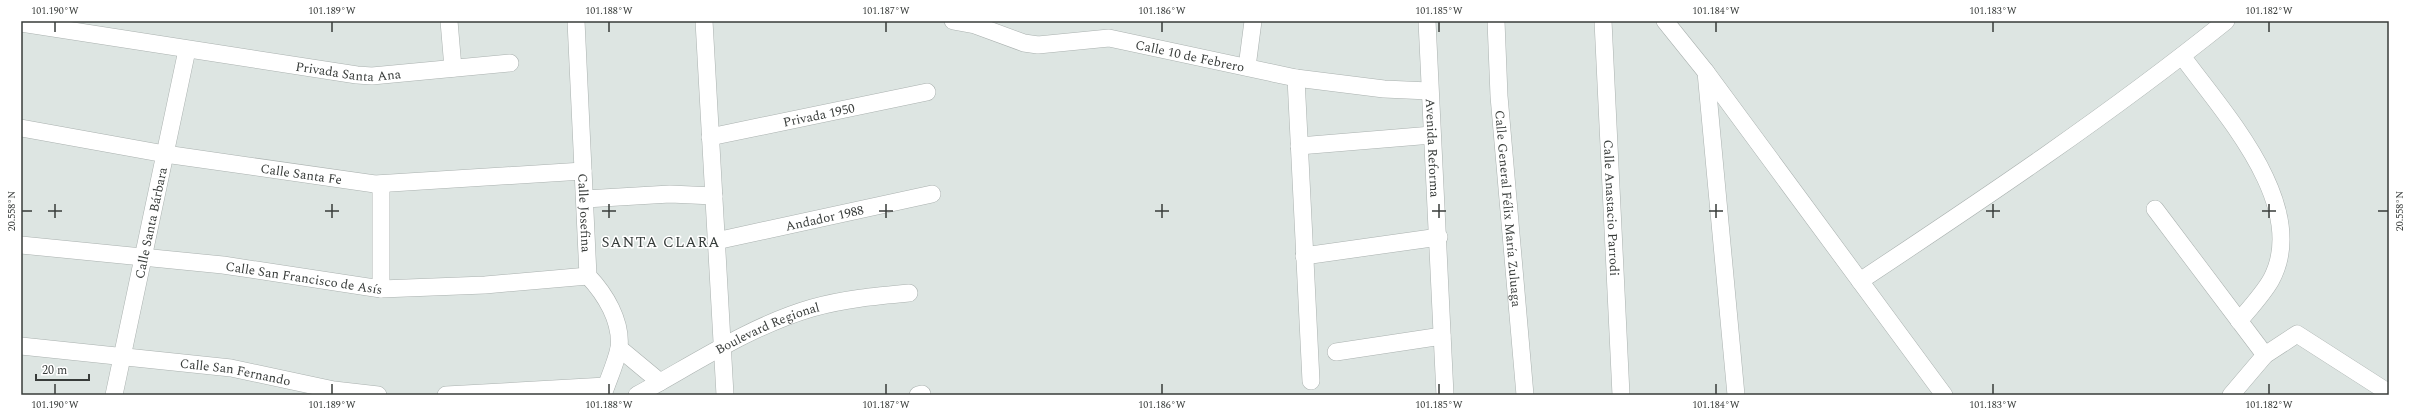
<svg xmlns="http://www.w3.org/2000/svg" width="2410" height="416" font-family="Spectral,serif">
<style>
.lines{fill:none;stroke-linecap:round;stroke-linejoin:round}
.minor-casing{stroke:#aab1af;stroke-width:18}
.minor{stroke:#fff;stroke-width:17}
.ticks{fill:none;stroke:#383c3a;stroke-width:1.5}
.labels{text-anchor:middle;stroke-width:3;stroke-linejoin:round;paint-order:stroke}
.street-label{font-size:13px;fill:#383c3a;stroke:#fff}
.quarter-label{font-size:15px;letter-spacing:1px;fill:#363c3a;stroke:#fff}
.neatline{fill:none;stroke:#383c3a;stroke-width:1.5}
.ticks-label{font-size:10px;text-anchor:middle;fill:#383c3a}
</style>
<rect width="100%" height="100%" fill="#dde5e2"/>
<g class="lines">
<defs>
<g id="minor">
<path d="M449,21L453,68"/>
<path id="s1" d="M576,21L588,276C605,294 622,321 619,348C616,363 608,380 603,395"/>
<path d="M704,21L725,395"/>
<path id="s2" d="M953,21L975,25L1024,43L1038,45L1109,38L1296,78L1384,89L1429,91"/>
<path id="s3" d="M1427,21L1445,395"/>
<path id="s4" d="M1496,21L1499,96L1525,395"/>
<path id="s5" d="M1603,21L1621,395"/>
<path d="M1665,21L1706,72L1944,395"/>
<path id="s6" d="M21,23L357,75L372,76L510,63"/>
<path d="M2182,56C2222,111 2311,206 2271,280C2263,294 2250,308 2239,321"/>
<path d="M1247,67L1253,21"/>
<path d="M1706,72L1736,395"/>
<path d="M1296,78L1311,381"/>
<path id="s7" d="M21,128L165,154L375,184L583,171"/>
<path id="s8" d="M710,137L927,92"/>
<path d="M1299,146L1432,135"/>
<path d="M585,199L670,194L714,196"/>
<path d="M2155,209L2265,355"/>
<path id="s9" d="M716,241L932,194"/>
<path id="s10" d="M21,245L223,265L381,289L485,285L588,276"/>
<path d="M1304,256L1439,237"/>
<path d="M1860,281C1985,198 2109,115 2226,21"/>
<path d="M381,289V184"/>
<path id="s11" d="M21,346L231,368L334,390L378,395"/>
<path d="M619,348L660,382"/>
<path d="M1336,352L1442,336"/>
<path id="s12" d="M114,395L187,50"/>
<path d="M446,395L606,386"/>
<path id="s13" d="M637,395C694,364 750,326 812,308C844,299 876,296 909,293"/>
<path d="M918,395L922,394"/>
<path d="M2231,395L2265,355L2297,334L2389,393"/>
</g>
</defs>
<use href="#minor" class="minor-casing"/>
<use href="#minor" class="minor"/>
</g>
<path class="ticks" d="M55,22V32M332,22V32M609,22V32M886,22V32M1162,22V32M1439,22V32M1716,22V32M1993,22V32M2269,22V32M55,204V218M332,204V218M609,204V218M886,204V218M1162,204V218M1439,204V218M1716,204V218M1993,204V218M2269,204V218M22,211H32M48,211H62M325,211H339M602,211H616M879,211H893M1155,211H1169M1432,211H1446M1709,211H1723M1986,211H2000M2262,211H2276M2378,211H2388M55,384V394M332,384V394M609,384V394M886,384V394M1162,384V394M1439,384V394M1716,384V394M1993,384V394M2269,384V394"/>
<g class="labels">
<g class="street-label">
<text dy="5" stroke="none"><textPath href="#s2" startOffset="243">Calle 10 de Febrero</textPath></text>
<text dy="5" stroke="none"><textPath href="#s6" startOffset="331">Privada Santa Ana</textPath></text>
<text dy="5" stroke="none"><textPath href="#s8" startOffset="111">Privada 1950</textPath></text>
<text dy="5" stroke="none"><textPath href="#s3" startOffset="127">Avenida Reforma</textPath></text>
<text dy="5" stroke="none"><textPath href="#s7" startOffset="284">Calle Santa Fe</textPath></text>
<text dy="5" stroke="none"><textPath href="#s4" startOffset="188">Calle General Félix María Zuluaga</textPath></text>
<text dy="5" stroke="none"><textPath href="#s5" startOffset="187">Calle Anastacio Parrodi</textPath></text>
<text dy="5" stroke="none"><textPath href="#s1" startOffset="192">Calle Josefina</textPath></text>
<text dy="5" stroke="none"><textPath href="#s9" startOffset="111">Andador 1988</textPath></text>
<text dy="5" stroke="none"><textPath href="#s12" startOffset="176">Calle Santa Bárbara</textPath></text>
<text dy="5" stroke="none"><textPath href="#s10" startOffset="285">Calle San Francisco de Asís</textPath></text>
<text dy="5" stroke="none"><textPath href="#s13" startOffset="147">Boulevard Regional</textPath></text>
<text dy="5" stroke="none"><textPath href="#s11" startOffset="216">Calle San Fernando</textPath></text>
</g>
<g class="quarter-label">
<text x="661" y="247">SANTA CLARA</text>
</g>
</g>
<rect width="2410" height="416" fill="none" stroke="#ffffff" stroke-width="44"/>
<path d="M36 374v6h53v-6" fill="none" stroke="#383c3a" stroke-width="2"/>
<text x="42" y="374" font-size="12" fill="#383c3a" stroke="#ffffff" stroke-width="3" paint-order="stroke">20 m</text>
<rect x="22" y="22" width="2366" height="372" class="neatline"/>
<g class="ticks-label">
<text x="55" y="14">101.190°W</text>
<text x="332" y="14">101.189°W</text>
<text x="609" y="14">101.188°W</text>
<text x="886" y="14">101.187°W</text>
<text x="1162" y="14">101.186°W</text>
<text x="1439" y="14">101.185°W</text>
<text x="1716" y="14">101.184°W</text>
<text x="1993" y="14">101.183°W</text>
<text x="2269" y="14">101.182°W</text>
<text transform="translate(11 211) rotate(-90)" y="4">20.558°N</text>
<text transform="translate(2399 211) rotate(-90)" y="4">20.558°N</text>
<text x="55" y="408">101.190°W</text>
<text x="332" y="408">101.189°W</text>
<text x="609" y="408">101.188°W</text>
<text x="886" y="408">101.187°W</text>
<text x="1162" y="408">101.186°W</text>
<text x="1439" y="408">101.185°W</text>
<text x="1716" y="408">101.184°W</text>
<text x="1993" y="408">101.183°W</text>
<text x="2269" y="408">101.182°W</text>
</g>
</svg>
